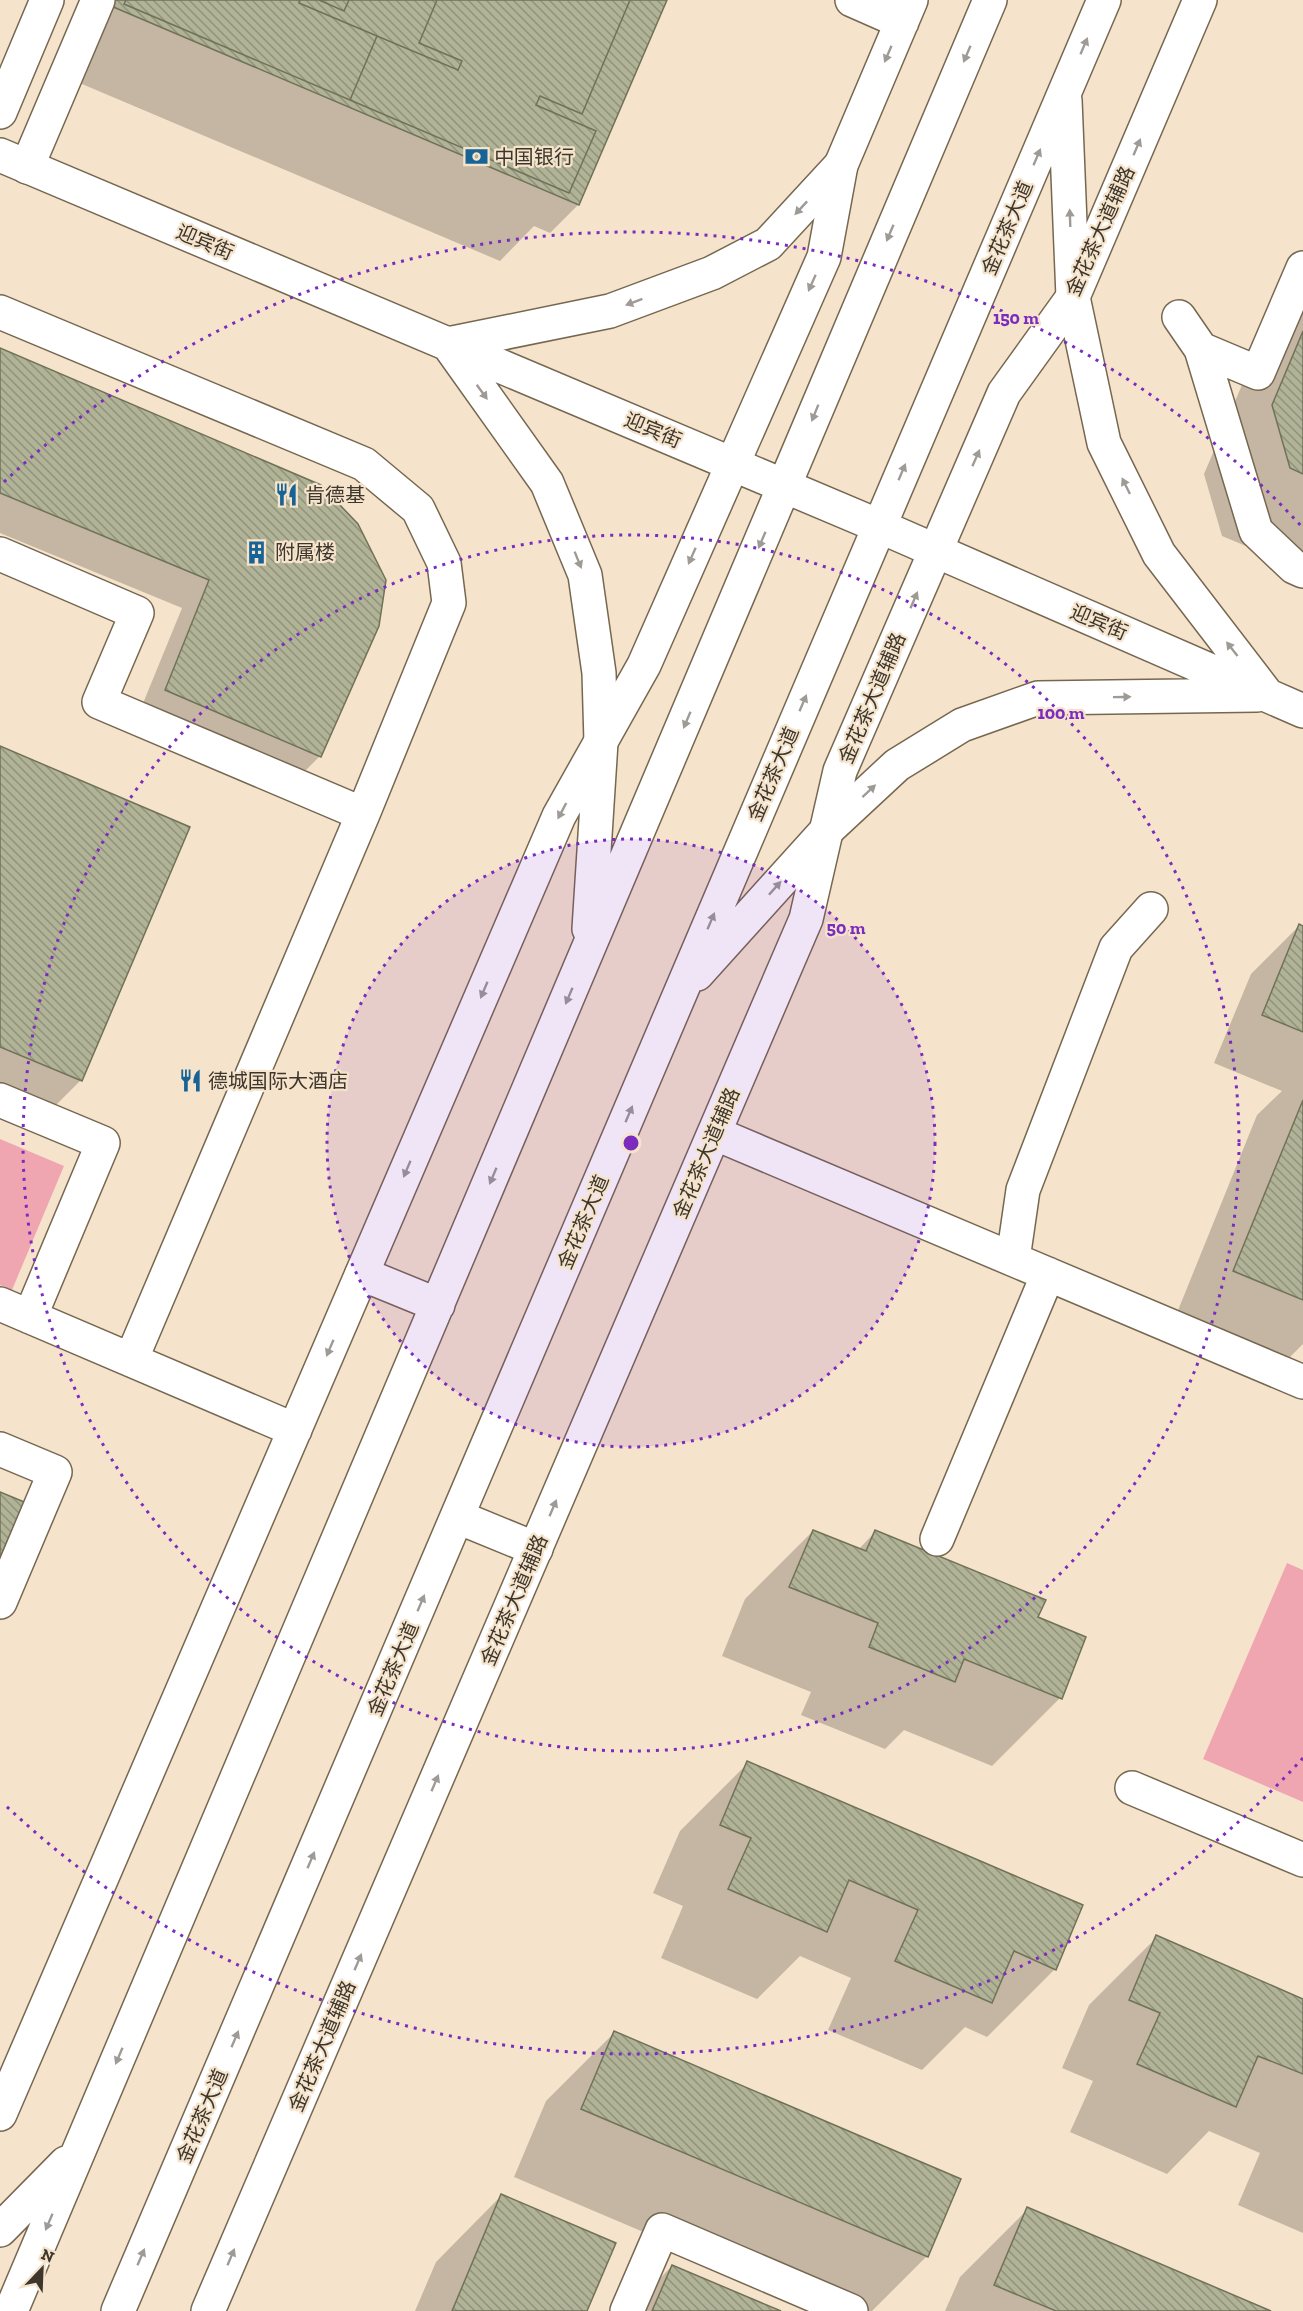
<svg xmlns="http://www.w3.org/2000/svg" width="1303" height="2311" font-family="'Zilla Slab','Noto Sans SC',serif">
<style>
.garden{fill:#f0a6b0}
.shadow{fill:#0003}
.building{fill:url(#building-back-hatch);stroke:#707258;stroke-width:1.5}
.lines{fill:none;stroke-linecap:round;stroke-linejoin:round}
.minor-casing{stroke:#766751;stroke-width:36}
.major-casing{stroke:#766751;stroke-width:36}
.minor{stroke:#fff;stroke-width:33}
.major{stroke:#fff;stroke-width:33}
.oneway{fill:#9e9a96}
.ring{fill:none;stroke:#7b2cbf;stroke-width:3;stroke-dasharray:3 6}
.labels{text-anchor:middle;stroke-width:4.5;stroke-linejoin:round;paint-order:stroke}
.poi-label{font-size:20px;fill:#3d362d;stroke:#f5e4cb;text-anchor:start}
.street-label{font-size:20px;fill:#3d362d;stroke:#f5e4cb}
.centre{fill:#7b2cbf;stroke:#f5e4cb;stroke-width:3}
.ring-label{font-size:18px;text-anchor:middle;font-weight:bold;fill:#7b2cbf;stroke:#f5e4cb;stroke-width:4.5;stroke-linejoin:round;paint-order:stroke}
</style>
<defs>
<pattern id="building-back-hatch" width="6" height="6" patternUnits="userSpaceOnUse" patternTransform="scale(1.5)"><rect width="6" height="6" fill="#b1b397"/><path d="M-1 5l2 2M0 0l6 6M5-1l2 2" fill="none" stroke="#91927c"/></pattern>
</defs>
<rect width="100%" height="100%" fill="#f5e4cb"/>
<path class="garden" d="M0,1139L64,1166L12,1290L0,1285Z
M1287,1563L1303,1570V1802L1203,1759Z"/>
<path class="shadow" d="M92,0H666L578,205L550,233L534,226L500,261L56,73Z
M1303,267V570L1222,536L1204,474L1284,286Z
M0,350L321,486L320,756L292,784L137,718L182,608L0,533Z
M0,748L81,1080L45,1116L0,1098Z
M1299,926L1303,927V1344L1266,1381L1166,1340L1257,1115L1282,1091L1214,1063L1251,974Z
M813,1531L858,1550L875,1532L1036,1618L1060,1698L992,1766L904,1730L885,1749L801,1715L811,1692L722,1656L745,1599Z
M748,1763L1055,1969L987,2037L965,2027L922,2070L828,2030L851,1978L800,1956L757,1999L661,1958L683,1906L653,1893L680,1831Z
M1157,1937L1303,2000V2233L1238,2205L1260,2153L1209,2131L1167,2174L1070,2132L1093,2081L1062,2068L1089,2005Z
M614,2033L927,2256L872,2311H829L514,2177L546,2101Z
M501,2196L586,2311H415L436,2262Z
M1028,2209L1268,2311H945L960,2277Z
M672,2266L777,2311H628Z"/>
<path class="building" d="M113,0H667L579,205L111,6Z
M126,0H300L299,3L377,36L350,100L124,4Z
M319,0H349L344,11Z
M437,0H630L582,114L540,96L536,105L596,131L569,193L350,100L377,36L458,70L462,61L419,43Z
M1303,331V474L1290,468L1272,405Z
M1303,331V474L1290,468L1272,405Z
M0,348L321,485L358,524L386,580L379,626L321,757L165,690L209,580L0,493Z
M0,746L190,827L82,1081L0,1047Z
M1299,924L1303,926V1032L1262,1015Z
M1303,1100V1300L1233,1271Z
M0,1492L29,1504L0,1570Z
M813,1530L866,1551L875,1530L1046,1600L1038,1617L1086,1637L1062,1699L964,1659L955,1682L869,1647L878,1623L789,1587Z
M747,1761L1083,1905L1056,1970L1014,1951L992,2003L895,1961L918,1910L849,1880L827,1932L728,1889L751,1838L720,1825Z
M1156,1935L1303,1999V2074L1258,2056L1236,2107L1137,2064L1160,2013L1129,2000Z
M614,2031L961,2179L928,2257L581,2109Z
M501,2194L616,2243L587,2311H452Z
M1027,2207L1271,2311H1056L994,2285Z
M672,2265L781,2311H652Z"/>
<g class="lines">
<defs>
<path id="minor" d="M852,0L902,22
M0,112L47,0
M27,167L98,0
M0,312L364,464L418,509L444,563L449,603L363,814L131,1360
M1179,317L1201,349L1256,531L1294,567L1303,571
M1201,349L1258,373L1303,268
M0,554L137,613L99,702L363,814
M0,1100L103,1143L30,1317
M714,1133L1303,1382
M1013,1259L1023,1190L1116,948L1151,909
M0,1304L295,1430
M0,1449L55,1472L0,1602
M937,1539L1048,1274
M1132,1788L1303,1860
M0,2114L559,816L644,665L824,257L841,165L911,0
M208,2311L806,919L840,771L1004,393L1073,297L1200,0
M627,2311L662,2230L851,2311"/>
<path id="major" d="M1065,100L1073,297L1104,443L1159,554L1265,692
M0,155L879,526L1303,711
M448,344L547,483L585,575L599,673L601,742L589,929
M448,344L610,311L712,273L768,244L841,165
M697,974L826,831L897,765L962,725L1038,698L1257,695
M362,1274L438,1305
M458,1517L536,1549
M0,2230L66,2163
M11,2311L990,0
M118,2311L1104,0"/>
</defs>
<use href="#minor" class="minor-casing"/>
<use href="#major" class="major-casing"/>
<use href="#minor" class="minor"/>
<use href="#major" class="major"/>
</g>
<defs><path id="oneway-solid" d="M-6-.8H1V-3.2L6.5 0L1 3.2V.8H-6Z" transform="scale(1.5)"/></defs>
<g class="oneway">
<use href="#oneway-solid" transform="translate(1084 46) rotate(-67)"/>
<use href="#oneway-solid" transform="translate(888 54) rotate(113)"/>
<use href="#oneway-solid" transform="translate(967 54) rotate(113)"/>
<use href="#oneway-solid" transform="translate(1137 147) rotate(-67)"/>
<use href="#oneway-solid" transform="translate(1037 157) rotate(-67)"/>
<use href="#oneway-solid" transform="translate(801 208) rotate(133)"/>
<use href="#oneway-solid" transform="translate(1070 218) rotate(-92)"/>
<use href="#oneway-solid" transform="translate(890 233) rotate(113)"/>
<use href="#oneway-solid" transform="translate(812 283) rotate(114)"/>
<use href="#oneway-solid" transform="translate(634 302) rotate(159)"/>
<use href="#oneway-solid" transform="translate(482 392) rotate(54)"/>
<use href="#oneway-solid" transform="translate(815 413) rotate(112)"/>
<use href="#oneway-solid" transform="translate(976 458) rotate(-66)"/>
<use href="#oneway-solid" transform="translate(902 472) rotate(-67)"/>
<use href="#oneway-solid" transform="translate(1126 486) rotate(-116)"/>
<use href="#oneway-solid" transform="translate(762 540) rotate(113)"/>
<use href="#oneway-solid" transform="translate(692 556) rotate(114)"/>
<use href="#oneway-solid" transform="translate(578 560) rotate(68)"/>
<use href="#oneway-solid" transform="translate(914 600) rotate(-67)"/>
<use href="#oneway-solid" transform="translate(1232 649) rotate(-128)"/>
<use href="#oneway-solid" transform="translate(1122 697) rotate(-1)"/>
<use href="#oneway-solid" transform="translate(803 703) rotate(-67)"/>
<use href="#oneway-solid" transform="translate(687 720) rotate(113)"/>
<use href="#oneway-solid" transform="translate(869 791) rotate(-43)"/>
<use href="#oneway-solid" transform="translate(562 811) rotate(118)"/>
<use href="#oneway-solid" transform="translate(775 888) rotate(-48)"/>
<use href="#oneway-solid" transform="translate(711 921) rotate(-67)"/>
<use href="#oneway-solid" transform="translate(484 990) rotate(113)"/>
<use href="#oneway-solid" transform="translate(569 996) rotate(113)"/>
<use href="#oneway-solid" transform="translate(629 1114) rotate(-67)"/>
<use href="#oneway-solid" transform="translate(407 1169) rotate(113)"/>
<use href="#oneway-solid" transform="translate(493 1176) rotate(113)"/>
<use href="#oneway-solid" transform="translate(330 1348) rotate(113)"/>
<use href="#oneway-solid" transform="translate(553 1508) rotate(-67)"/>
<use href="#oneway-solid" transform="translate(421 1603) rotate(-67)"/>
<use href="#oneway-solid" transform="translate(435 1783) rotate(-67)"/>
<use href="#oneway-solid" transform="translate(311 1860) rotate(-67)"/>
<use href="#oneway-solid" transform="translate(358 1962) rotate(-67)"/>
<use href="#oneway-solid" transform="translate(235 2039) rotate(-67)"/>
<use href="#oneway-solid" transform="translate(119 2056) rotate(113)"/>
<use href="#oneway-solid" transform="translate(49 2222) rotate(113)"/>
<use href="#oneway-solid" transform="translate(141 2257) rotate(-67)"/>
<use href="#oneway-solid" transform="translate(231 2257) rotate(-67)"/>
</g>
<circle cx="631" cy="1143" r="304" fill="#7b2cbf" fill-opacity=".12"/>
<g class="ring">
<circle cx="631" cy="1143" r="304"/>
<circle cx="631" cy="1143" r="608"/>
<path d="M1303 1758A911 911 0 0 1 4 1804M4 482A911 911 0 0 1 1303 528"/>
</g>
<defs>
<symbol id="bank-bare" viewBox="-9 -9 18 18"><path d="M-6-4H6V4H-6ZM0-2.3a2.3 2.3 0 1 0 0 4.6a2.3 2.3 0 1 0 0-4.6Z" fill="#186396" stroke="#f5e4cb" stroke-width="2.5" paint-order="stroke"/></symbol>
<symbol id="restaurant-bare" viewBox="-9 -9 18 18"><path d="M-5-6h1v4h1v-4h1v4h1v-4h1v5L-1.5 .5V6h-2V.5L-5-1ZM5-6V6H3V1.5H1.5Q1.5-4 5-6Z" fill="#186396" stroke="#f5e4cb" stroke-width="2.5" paint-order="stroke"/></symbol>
<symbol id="building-bare" viewBox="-9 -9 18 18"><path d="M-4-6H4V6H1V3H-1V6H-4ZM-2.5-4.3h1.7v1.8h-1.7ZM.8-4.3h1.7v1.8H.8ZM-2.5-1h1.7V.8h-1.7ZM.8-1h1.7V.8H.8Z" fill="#186396" stroke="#f5e4cb" stroke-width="2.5" paint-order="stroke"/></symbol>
</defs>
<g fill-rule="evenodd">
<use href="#bank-bare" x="460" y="140" width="33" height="33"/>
<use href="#restaurant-bare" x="270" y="478" width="33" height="33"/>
<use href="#building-bare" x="240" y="536" width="33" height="33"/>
<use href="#restaurant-bare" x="174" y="1064" width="33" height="33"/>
</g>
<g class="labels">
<g class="poi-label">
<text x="494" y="164">中国银行</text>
<text x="305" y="502">肯德基</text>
<text x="275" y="559">附属楼</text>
<text x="208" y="1088">德城国际大酒店</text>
</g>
<g class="street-label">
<text transform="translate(1007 228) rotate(-67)" y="7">金花茶大道</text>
<text transform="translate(1100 231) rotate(-66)" y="7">金花茶大道辅路</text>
<text transform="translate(205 242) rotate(23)" y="7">迎宾街</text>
<text transform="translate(653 430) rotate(23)" y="7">迎宾街</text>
<text transform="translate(1099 622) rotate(23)" y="7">迎宾街</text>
<text transform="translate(872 698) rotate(-67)" y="7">金花茶大道辅路</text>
<text transform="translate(773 774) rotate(-67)" y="7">金花茶大道</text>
<text transform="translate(706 1153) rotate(-67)" y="7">金花茶大道辅路</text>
<text transform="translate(583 1222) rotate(-67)" y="7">金花茶大道</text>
<text transform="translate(514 1600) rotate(-67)" y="7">金花茶大道辅路</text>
<text transform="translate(393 1669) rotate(-67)" y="7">金花茶大道</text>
<text transform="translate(322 2046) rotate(-67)" y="7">金花茶大道辅路</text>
<text transform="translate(202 2116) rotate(-67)" y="7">金花茶大道</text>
</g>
</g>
<circle cx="631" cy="1143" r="9" class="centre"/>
<g class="ring-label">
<text x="1016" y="324">150 m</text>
<text x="1061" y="719">100 m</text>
<text x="846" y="934">50 m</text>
</g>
<g transform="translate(42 2269) rotate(23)" stroke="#f5e4cb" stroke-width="4.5" paint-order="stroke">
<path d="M0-4.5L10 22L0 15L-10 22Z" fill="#3d362d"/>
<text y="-9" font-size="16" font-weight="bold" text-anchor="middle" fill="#3d362d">N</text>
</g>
</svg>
